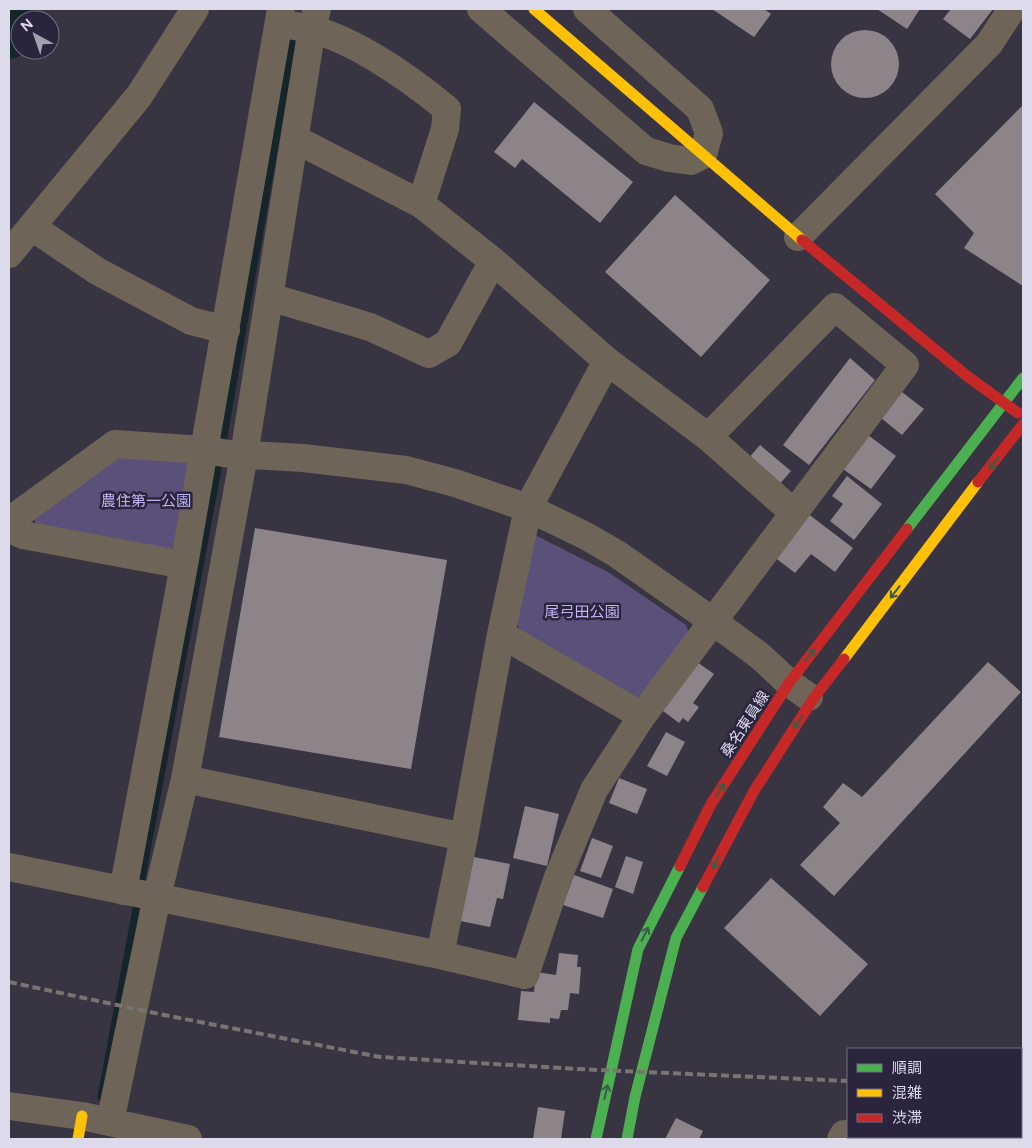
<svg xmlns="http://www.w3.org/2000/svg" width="1032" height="1148" font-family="Figtree,'Noto Sans JP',sans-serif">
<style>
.green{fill:#5a5079}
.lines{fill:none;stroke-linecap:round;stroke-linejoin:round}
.stream{stroke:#152529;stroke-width:7}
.river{stroke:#152529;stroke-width:40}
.building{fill:#8d8489}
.street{stroke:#6e6457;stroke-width:28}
.fast{stroke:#4caf50;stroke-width:11}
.slow{stroke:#ffc107;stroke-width:11}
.jam{stroke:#c62828;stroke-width:11}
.rail{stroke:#797371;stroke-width:4;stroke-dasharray:8 4;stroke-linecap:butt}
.oneway{stroke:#385c45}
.labels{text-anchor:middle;stroke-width:5;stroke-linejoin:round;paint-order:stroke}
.park-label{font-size:15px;fill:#c2b4f4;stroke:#2a243d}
.street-label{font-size:15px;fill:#dddaeb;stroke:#2a243d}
</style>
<rect width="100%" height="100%" fill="#383442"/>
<path class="green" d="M113,454L187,458L195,471L185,542L170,549L36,527L34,517Z
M530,536H537L608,572L686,625L691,638L644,697H634L522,631L515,623Z"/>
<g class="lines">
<path class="stream" d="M222,448L293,42
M140,888L220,458
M101,1097L138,898"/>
<path class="river" d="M9,39L20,22"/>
</g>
<path class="building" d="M712,9H764L771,14L754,37Z
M877,9H920L907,29Z
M951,9H993L970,39L943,19Z
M831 64a34 34 0 1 1 68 0a34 34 0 1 1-68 0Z
M534,102L633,182L600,223L522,159L515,168L494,152Z
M1023,105V286L964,248L974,233L935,194Z
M675,195L770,280L701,357L605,272Z
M850,358L875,380L809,465L783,445Z
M902,392L924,409L902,435L881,418Z
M868,435L896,456L871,489L843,469Z
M760,445L791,471L778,486L747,460Z
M847,476L882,504L854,540L830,521L843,504L832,496Z
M807,513L853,548L835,572L811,554L795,573L773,556Z
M255,528L447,560L411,769L219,737Z
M697,662L714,674L693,703L699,707L688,722L683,718L679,723L662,710Z
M988,662L1021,692L834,896L800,865L840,823L823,807L843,783L862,797Z
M666,732L685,742L667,776L647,766Z
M619,778L647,789L637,814L609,803Z
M525,806L559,814L547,866L513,858Z
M592,838L613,846L601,878L580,871Z
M626,856L643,862L633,894L615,887Z
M474,857L510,864L503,899L497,898L490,927L460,921Z
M574,875L613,889L603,918L563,905Z
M771,878L868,964L820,1016L724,928Z
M559,953L578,955L577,967H581L579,994L570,993L568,1010H561L559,1019L550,1018V1023L518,1020L521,991L534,992L536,972L556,975Z
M538,1107L565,1111L561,1139H533Z
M676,1118L703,1131L699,1139H665Z"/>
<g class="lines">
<path class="street" d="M481,9L646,151L669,158L691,161L703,155L709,133L700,109L587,9
M294,26C344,31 408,77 447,109L445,129L421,204
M295,139L421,204L493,261L607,361L708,437L794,513
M32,227L97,271L191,321L226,330
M798,237L989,44L1012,9
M9,254L139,96L195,9
M270,297L370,327L429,354L448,343L493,261
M9,521L115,444L204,450L230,454L303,458L406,470L455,483L528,508L586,536L617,554L714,622L760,656L789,683L809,697
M9,529L23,535L184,565
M501,634L642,716
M185,779L464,837
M9,867L440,955L525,975L558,877L594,790L642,716L905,365L835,307L708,437
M123,891L184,565L281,9
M440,955L464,837L501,634L528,508L607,361
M9,1106L82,1116L188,1139
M110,1122L157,897L185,779L244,455L312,28L317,9
M878,1137L906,1139
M841,1139L844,1134H848"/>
<path class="fast" d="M907,529L1023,378
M596,1139L638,949L680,866
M627,1139L635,1097L676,938L703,887"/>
<path class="slow" d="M534,9L802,240
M844,659L978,482
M78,1139L82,1116"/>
<path class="jam" d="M802,240L967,376L1018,413
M978,482L1023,424
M680,866L711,804L789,683L907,529
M703,887L754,791L813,699L844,659"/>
<path class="rail" d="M9,982L164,1015L380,1057L577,1069L848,1081
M1021,1089H1023"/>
</g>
<defs><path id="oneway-shaft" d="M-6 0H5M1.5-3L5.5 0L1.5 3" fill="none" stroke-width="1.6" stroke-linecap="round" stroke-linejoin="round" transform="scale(1.25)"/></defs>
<g class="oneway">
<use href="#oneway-shaft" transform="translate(994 463) rotate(127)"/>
<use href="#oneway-shaft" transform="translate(895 592) rotate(128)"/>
<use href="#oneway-shaft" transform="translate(810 655) rotate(-52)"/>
<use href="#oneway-shaft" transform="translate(798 722) rotate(123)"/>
<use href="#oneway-shaft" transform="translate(720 790) rotate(-57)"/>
<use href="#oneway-shaft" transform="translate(716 862) rotate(118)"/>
<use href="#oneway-shaft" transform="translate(645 934) rotate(-63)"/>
<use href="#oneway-shaft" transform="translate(606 1092) rotate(-77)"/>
</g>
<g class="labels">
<g class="park-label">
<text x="146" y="506">農住第一公園</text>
<text x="582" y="617">尾弓田公園</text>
</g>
<g class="street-label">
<text transform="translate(745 724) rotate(-57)" y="5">桑名東員線</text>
</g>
</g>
<rect width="1032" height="1148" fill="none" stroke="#dddaeb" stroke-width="20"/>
<rect x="847" y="1048" width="175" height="90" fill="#2a243d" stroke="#726d83"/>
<rect x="857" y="1064" width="25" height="8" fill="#4caf50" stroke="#726d83"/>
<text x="892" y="1073" font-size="15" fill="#dddaeb">順調</text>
<rect x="857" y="1089" width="25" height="8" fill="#ffc107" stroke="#726d83"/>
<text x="892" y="1098" font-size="15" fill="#dddaeb">混雑</text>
<rect x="857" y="1114" width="25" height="8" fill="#c62828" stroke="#726d83"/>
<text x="892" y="1123" font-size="15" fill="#dddaeb">渋滞</text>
<g transform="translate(35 35) rotate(320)"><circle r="24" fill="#2a243d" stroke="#726d83"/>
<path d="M0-4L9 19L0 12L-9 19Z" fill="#a3a0b0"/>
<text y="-8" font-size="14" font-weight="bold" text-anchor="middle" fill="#dddaeb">N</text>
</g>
</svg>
